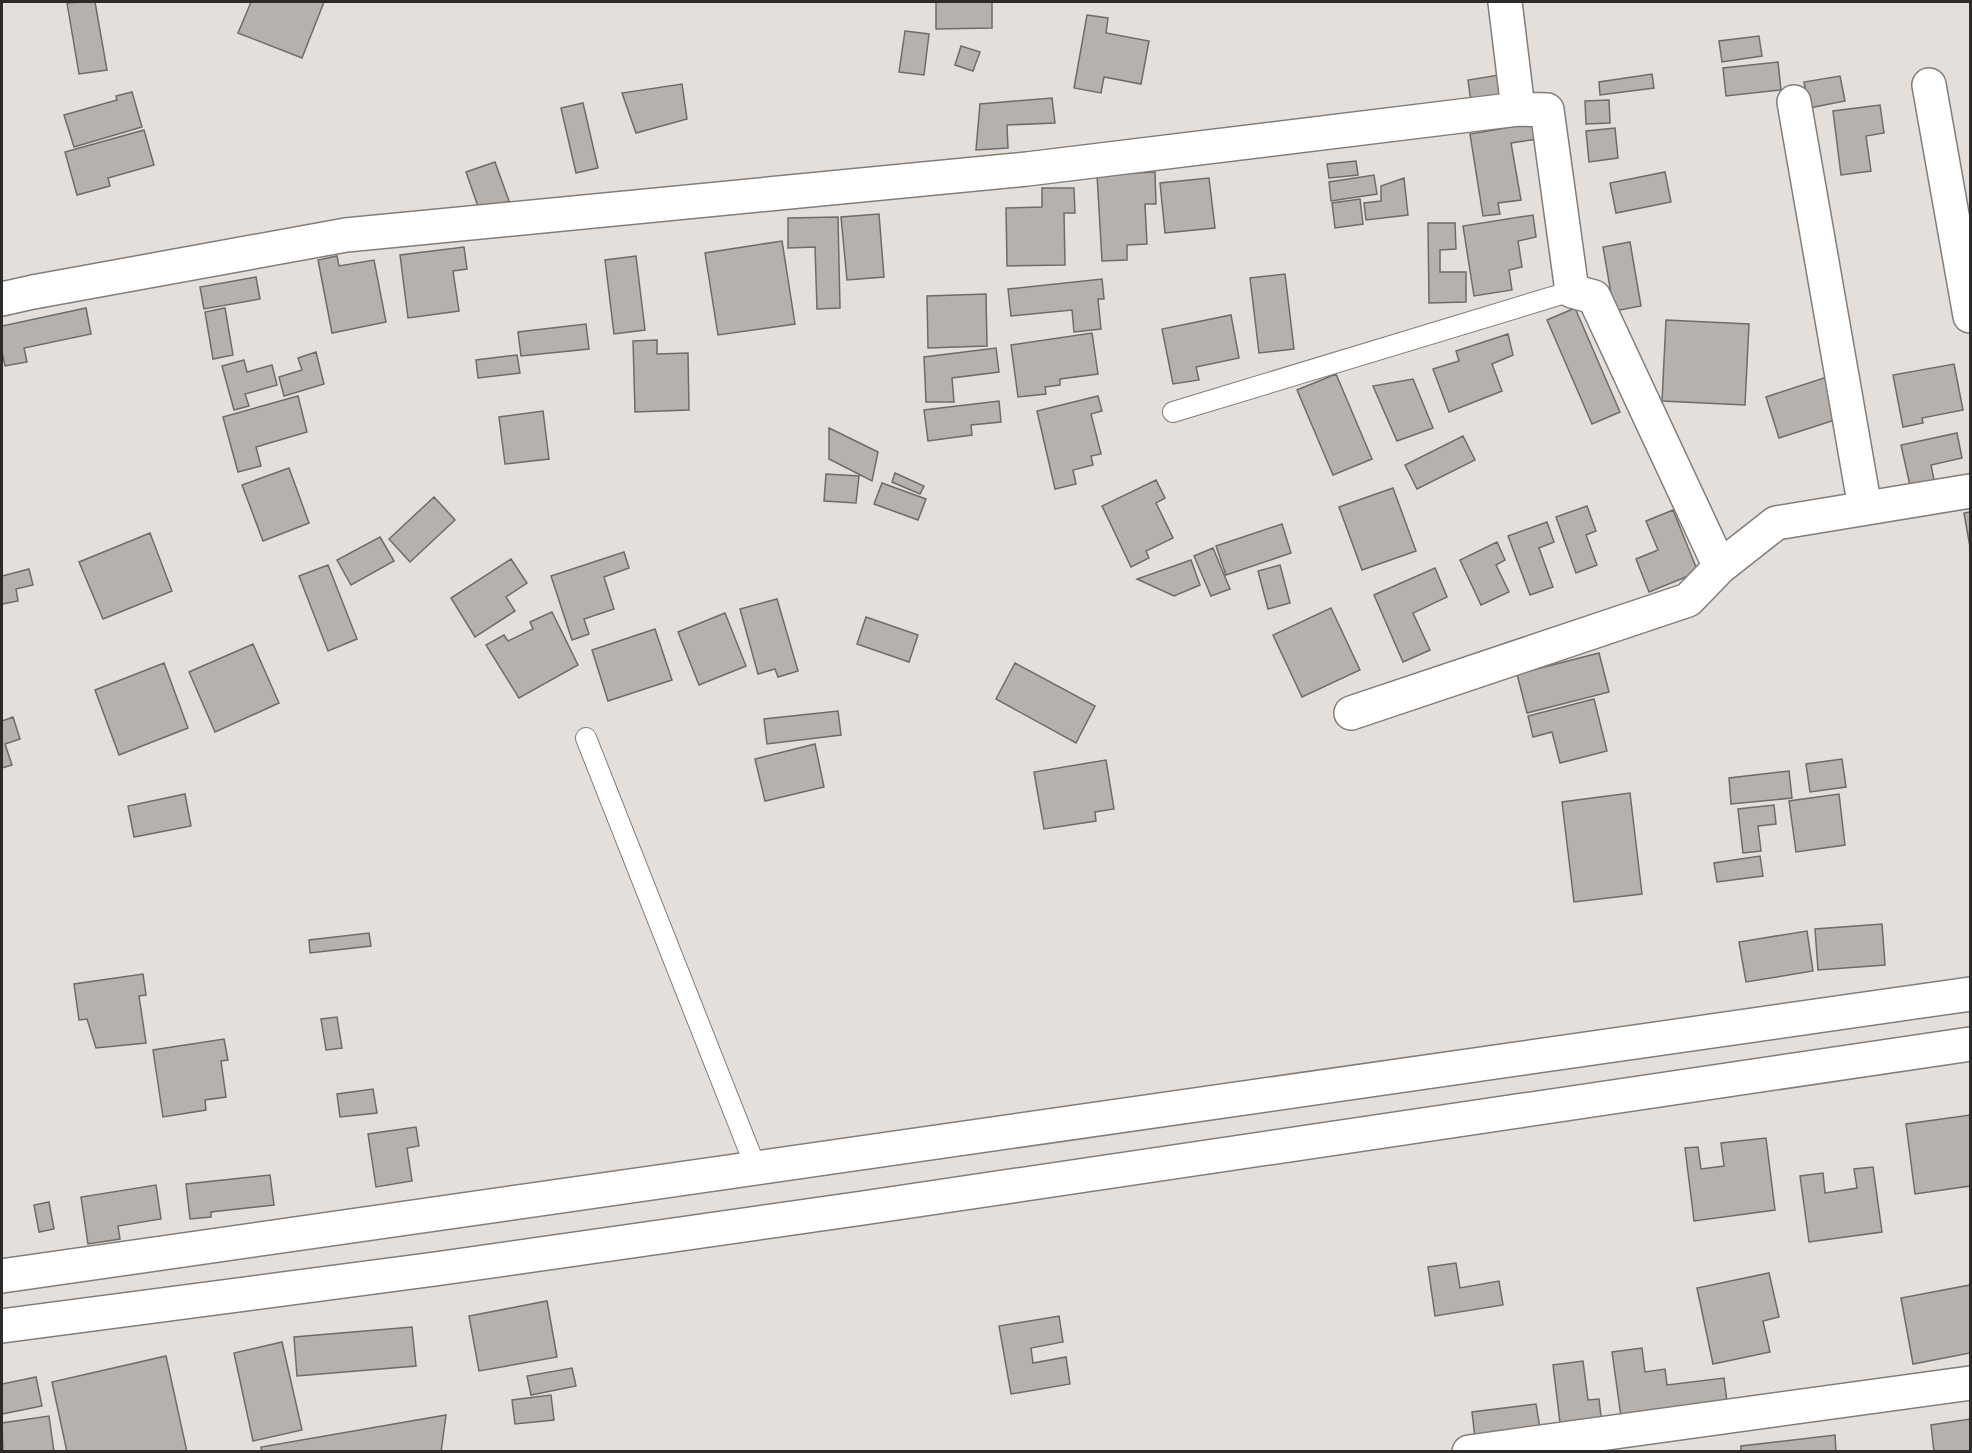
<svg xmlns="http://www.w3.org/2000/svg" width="1972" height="1453" font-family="'Public Sans',sans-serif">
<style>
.building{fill:#b6b1ad;stroke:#706b67;stroke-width:1.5}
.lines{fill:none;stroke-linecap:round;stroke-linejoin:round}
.service-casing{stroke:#827d79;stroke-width:22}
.minor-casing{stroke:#827d79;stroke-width:36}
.secondary-casing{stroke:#827d79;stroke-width:36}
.service{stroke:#fff;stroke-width:20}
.minor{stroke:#fff;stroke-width:33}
.secondary{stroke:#fff;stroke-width:33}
</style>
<rect width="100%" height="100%" fill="#e5dfdb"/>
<path class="building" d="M78,2H95L107,70L79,74L67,3Z
M251,2H324L302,58L238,33Z
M936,2H992V28L936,29Z
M1087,15L1108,18L1106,33L1149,41L1141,84L1104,77L1101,93L1074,88Z
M905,31L929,34L924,75L899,72Z
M1759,36L1762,56L1722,62L1719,41Z
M961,46L980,52L973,71L955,65Z
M1778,62L1781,90L1726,96L1723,68Z
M1505,74L1509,96L1471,102L1468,80Z
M1652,74L1654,88L1600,95L1599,82Z
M1840,76L1845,101L1809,108L1804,82Z
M682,84L687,119L636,133L622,93Z
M132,92L142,127L74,147L64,115L117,100L116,96Z
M1052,98L1055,123L1007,125L1008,148L976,150L980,104Z
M1609,100L1610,123L1586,124L1585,101Z
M583,103L598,168L576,173L561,108Z
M1880,105L1884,133L1866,136L1871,171L1841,175L1833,111Z
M1535,123L1538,139L1511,143L1521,200L1498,203L1500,214L1483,216L1470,134Z
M1615,128L1618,158L1589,162L1586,131Z
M144,130L154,165L108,178L110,186L77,195L65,152Z
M1356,161L1358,175L1329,178L1327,164Z
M495,162L509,201L480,212L466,172Z
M1155,172L1156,204H1145L1147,244L1127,245V260L1102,261L1097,175Z
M1665,172L1671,202L1616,213L1610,183Z
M1374,175L1377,194L1331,201L1329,182Z
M1209,178L1215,228L1165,233L1160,183Z
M1404,178L1408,215L1366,220L1364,203L1381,201V186Z
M1042,188H1074L1075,213H1064L1065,265L1007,266L1006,208L1042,207Z
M1360,199L1363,224L1335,228L1332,203Z
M879,214L884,277L847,280L841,217Z
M1533,215L1536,237L1518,241L1522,267L1509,270L1512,290L1474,296L1463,226Z
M838,217L840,308L817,309L815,247L788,248V218Z
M1428,223H1455L1456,249L1440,250V272H1466V302L1429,303Z
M782,241L795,324L718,335L705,253Z
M1630,242L1641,306L1614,311L1603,247Z
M464,247L467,269L453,271L459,311L408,318L400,255Z
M337,256L339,266L374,260L386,322L332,333L318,260Z
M636,256L645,330L614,334L605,260Z
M1285,274L1294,349L1259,353L1250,278Z
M256,277L260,299L204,309L200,287Z
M1102,279L1104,299H1098L1101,329L1074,332L1072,310L1011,316L1008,289Z
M986,294L987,346L928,348L927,296Z
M86,308L91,334L24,348L27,362L5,366L2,352V326Z
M225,308L233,355L213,359L205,312Z
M1575,308L1620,412L1592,424L1547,320Z
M1231,315L1239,358L1196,367L1199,380L1173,384L1162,329Z
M1666,320L1749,324L1745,405L1662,401Z
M586,324L589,349L521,356L518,332Z
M1092,333L1098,374L1060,379V385L1045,387L1046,394L1018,397L1011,345Z
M1508,334L1513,355L1492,364L1502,391L1449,412L1433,369L1459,361L1456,351Z
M657,340V354L688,353L689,410L635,412L633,341Z
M996,348L999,372L952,378L954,402H926L924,357Z
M316,352L324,384L284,396L279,377L302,370L298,358Z
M517,355L520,373L478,378L476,360Z
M244,360L247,372L272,365L277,385L245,394L249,406L234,410L222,366Z
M1954,364L1963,410L1922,418L1923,423L1903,427L1893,375Z
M1336,374L1372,459L1333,475L1297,390Z
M1836,374L1835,420L1779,438L1766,397Z
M1413,379L1433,428L1397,441L1373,386Z
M298,396L307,432L256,447L261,466L238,472L223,417Z
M1098,396L1102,411L1091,414L1101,454L1091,456L1093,465L1073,470L1076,484L1055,489L1037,411Z
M999,401L1001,422L971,425L972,435L928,441L924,410Z
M543,411L549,459L505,464L499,417Z
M829,428L878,452L872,481L829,459Z
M1957,433L1962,458L1931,465L1935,485L1911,490L1901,445Z
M1463,436L1475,460L1417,489L1405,465Z
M289,468L309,523L263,541L242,485Z
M895,473L924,486L920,494L892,482Z
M826,474L859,476L856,503L824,501Z
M1156,480L1165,498L1156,503L1173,538L1146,551L1149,558L1131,567L1102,506Z
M882,483L926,499L918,520L874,504Z
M1393,488L1416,551L1362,570L1339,507Z
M434,497L455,520L410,562L389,539Z
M1587,506L1596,531L1586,535L1597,565L1576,573L1556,517Z
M1673,510L1698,572L1649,592L1636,559L1658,550L1646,521Z
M1970,512V547L1964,513Z
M1547,522L1554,542L1539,548L1553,587L1530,595L1508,536Z
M1282,524L1291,553L1226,575L1216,546Z
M150,533L172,591L103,619L79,562Z
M380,537L394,561L351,585L337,560Z
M1497,542L1505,560L1496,565L1509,592L1481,605L1460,560Z
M1213,548L1230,589L1211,596L1194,556Z
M624,552L629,568L604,577L614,609L584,619L589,634L572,640L551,576Z
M511,559L527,583L506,597L515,611L475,637L451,598Z
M1191,560L1200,585L1174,596L1137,579Z
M328,565L357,639L328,651L299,576Z
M1280,565L1290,603L1268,609L1258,571Z
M1435,568L1447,597L1413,613L1430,650L1403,662L1374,595Z
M29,569L33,585L16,589L18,601L2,604V576Z
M777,599L798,671L778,677L775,669L758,674L740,609Z
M1331,608L1360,670L1302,697L1273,635Z
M552,612L578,665L519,698L486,645L504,635L508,641L533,629L530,622Z
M725,613L746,666L699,685L678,632Z
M866,617L918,635L909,662L857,644Z
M655,629L672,680L608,701L592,650Z
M253,644L279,703L215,732L189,672Z
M1599,653L1609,692L1527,713L1517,674Z
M164,663L188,728L119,755L95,690Z
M1015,663L1095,706L1076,743L996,699Z
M1594,699L1607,751L1560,763L1552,732L1533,737L1528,716Z
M838,711L841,735L767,744L764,719Z
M13,717L20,739L5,744L12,765L2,768V721Z
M815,744L824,787L765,801L755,759Z
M1842,759L1846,787L1810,792L1806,764Z
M1106,760L1114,809L1095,812L1096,821L1044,829L1034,772Z
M1789,771L1792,798L1731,804L1729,778Z
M1630,793L1642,894L1574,902L1562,802Z
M185,794L191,826L134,837L128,806Z
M1839,794L1845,845L1796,852L1789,801Z
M1774,805L1776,824L1758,826L1761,851L1743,853L1738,809Z
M1760,856L1763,876L1717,882L1714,863Z
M1882,924L1885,965L1818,970L1815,929Z
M1807,931L1813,971L1746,982L1739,942Z
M369,933L371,946L310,953L309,940Z
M143,974L146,995L139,996L146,1043L96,1048L87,1019L79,1020L74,984Z
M337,1017L342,1048L326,1050L321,1019Z
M224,1039L228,1060L221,1061L226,1097L205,1100L206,1110L163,1117L153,1050Z
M373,1089L377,1113L340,1117L337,1094Z
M1970,1115V1186L1915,1194L1906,1124Z
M416,1127L419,1146L407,1148L412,1181L376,1187L368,1134Z
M1766,1138L1775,1210L1694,1221L1685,1148L1698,1147L1701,1169L1724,1166L1721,1143Z
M1873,1167L1882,1232L1809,1242L1800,1176L1823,1173L1825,1193L1857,1188L1854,1169Z
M270,1175L274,1205L211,1212V1217L190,1219L186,1184Z
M156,1185L161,1219L118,1226L120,1239L88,1244L81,1197Z
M49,1202L54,1229L39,1232L34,1205Z
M1456,1263L1460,1288L1499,1281L1503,1305L1435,1316L1428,1267Z
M1769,1273L1779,1317L1763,1321L1770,1352L1713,1364L1697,1288Z
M1970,1285V1353L1913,1364L1901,1298Z
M547,1301L557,1357L479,1371L469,1316Z
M1059,1316L1063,1342L1031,1348L1033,1363L1066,1357L1070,1384L1011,1394L999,1326Z
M412,1327L416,1366L297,1376L294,1337Z
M282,1342L302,1430L253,1441L234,1353Z
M1642,1348L1645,1372L1665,1369L1667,1385L1724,1378L1728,1410L1622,1424L1612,1352Z
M166,1356L187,1452H67L52,1382Z
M1583,1361L1588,1400L1599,1399L1602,1425L1561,1431L1553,1365Z
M572,1368L576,1386L531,1395L527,1376Z
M36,1377L42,1406L2,1414V1384Z
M551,1395L554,1420L515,1424L512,1400Z
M1536,1404L1540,1429L1475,1438L1472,1412Z
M446,1415L441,1452H262L261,1447Z
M49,1416L54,1452H3L2,1423Z
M1970,1419V1452H1934L1931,1425Z
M1835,1435L1836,1452H1741V1446Z"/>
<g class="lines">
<defs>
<path id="service" d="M1173,412L1572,291
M586,738L756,1168"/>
<path id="minor" d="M1505,2L1518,109
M1929,85L1970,316
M1794,102L1865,508
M2,299L33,292L346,235L1027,169L1518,109L1547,110L1572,291L1594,297L1720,567
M1351,713L1688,600L1720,567L1776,523L1970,491
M1469,1452L1970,1383"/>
<path id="secondary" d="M2,1276L1970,994
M2,1326L435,1269L863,1208L1970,1044"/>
</defs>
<use href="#service" class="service-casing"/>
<use href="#minor" class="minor-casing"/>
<use href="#secondary" class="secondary-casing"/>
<use href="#service" class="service"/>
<use href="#minor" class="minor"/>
<use href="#secondary" class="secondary"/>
</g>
<rect width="1972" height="1453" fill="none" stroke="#2d2b29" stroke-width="6"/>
</svg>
